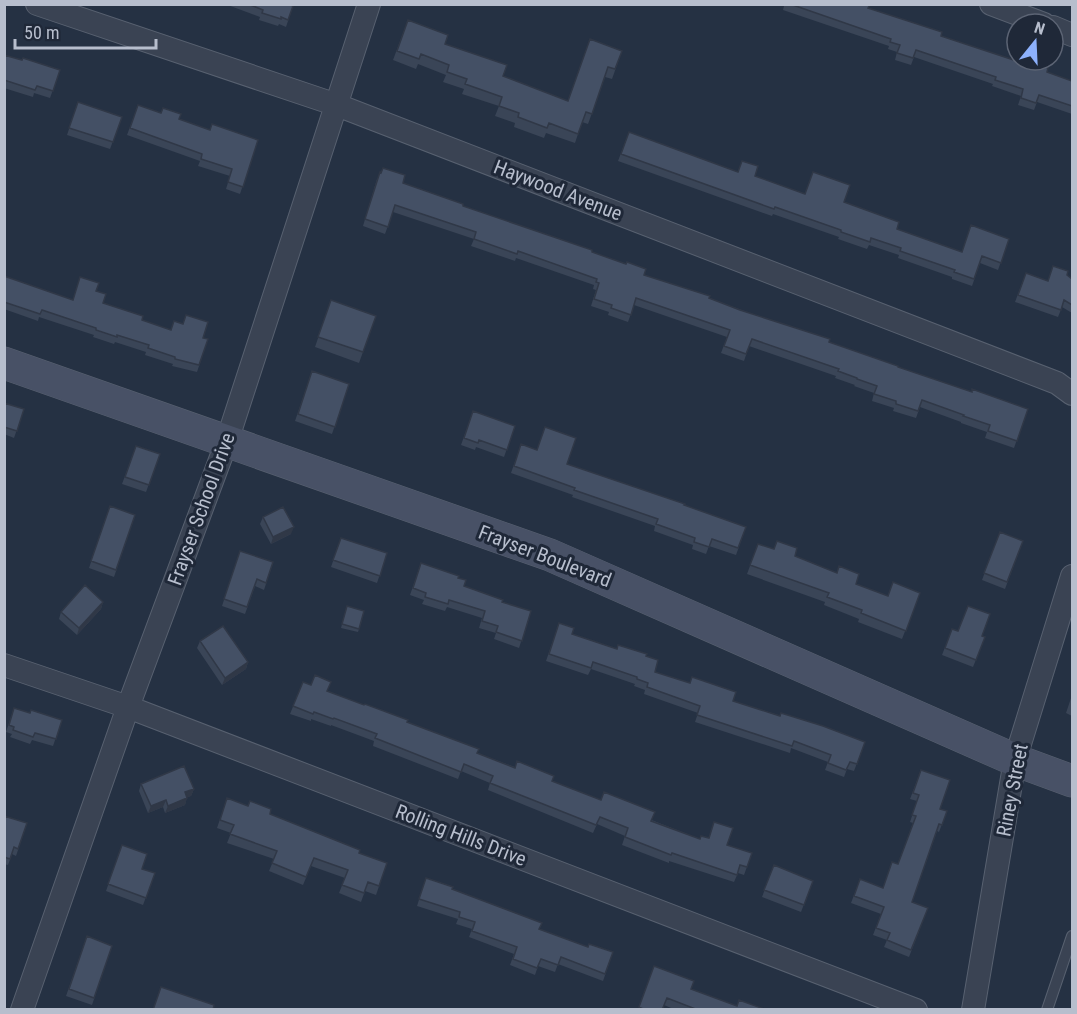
<svg xmlns="http://www.w3.org/2000/svg" width="1077" height="1014" font-family="'Roboto Condensed',sans-serif">
<style>
.lines{fill:none;stroke-linecap:round;stroke-linejoin:round}
.lane-casing{stroke:#586170;stroke-width:12}
.street-casing{stroke:#586170;stroke-width:24}
.secondary-casing{stroke:#586170;stroke-width:33}
.lane{stroke:#3a4353;stroke-width:10}
.street{stroke:#3a4353;stroke-width:22}
.secondary{stroke:#485166;stroke-width:32}
.wall{fill:#3a4557}
.shaded-wall{fill:#303847}
.building{fill:#445065;stroke:#303847;stroke-width:1.5}
.labels{text-anchor:middle;stroke-width:6;stroke-linejoin:round;paint-order:stroke}
.street-label{font-size:20px;fill:#b7becd;stroke:#1f2838}
</style>
<rect width="100%" height="100%" fill="#253143"/>
<g class="lines">
<defs>
<path id="lane" d="M1047,1010L1072,936"/>
<path id="street" d="M37,4L337,105L1057,383L1072,394
M991,4L1044,24
M1053,27L1072,35
M4,665L128,707L916,1010
M22,1010L128,707L227,441L369,4
M973,1010L1015,760L1072,576"/>
<path id="secondary" d="M4,363L550,555L1015,760L1072,781"/>
</defs>
<use href="#lane" class="lane-casing"/>
<use href="#street" class="street-casing"/>
<use href="#secondary" class="secondary-casing"/>
<use href="#lane" class="lane"/>
<use href="#street" class="street"/>
<use href="#secondary" class="secondary"/>
</g>
<path class="wall" d="M225,4H288L293,6L286,27L279,24L278,26L259,20L260,17Z
M779,4H870L868,8L941,36L1072,81V114L1037,102L1034,110L1018,105L1021,96L992,86L993,84L914,57L911,65L895,60L897,52L888,49L889,46L783,10L784,6Z
M408,20L445,44L503,76L568,101L622,51L612,79L605,77L588,124L582,122L575,143L546,133L544,138L514,127L515,123L495,116L499,106L462,94L464,89L443,82L446,75L418,64L416,69L393,60Z
M4,55L60,70L50,98L34,93L33,97L4,88Z
M78,102L122,117L110,149L67,135Z
M138,105L210,130L258,140L240,194L226,189L230,176L198,166L200,161L127,135Z
M629,132L738,172L755,176L805,194L844,202L897,229L961,252L1009,239L998,270L980,263L972,286L952,279V277L898,258L899,255L869,245L867,249L838,239L839,237L773,214L772,216L618,161Z
M377,179L403,183L463,206L592,252L644,275L709,298L829,342L898,367L972,392L1028,409L1014,448L985,438L987,432L961,423V422L920,407L916,418L893,411L894,408L872,401L874,393L854,386L855,385L835,378L836,376L749,346L744,361L721,353L727,337L634,305L628,322L608,315L609,312L591,306L596,290L593,289L594,285L516,258L515,261L471,246L474,239L393,212L385,234L363,226Z
M1026,273L1048,281L1067,275L1072,279V313L1062,307L1058,317L1015,302Z
M4,276L73,300L96,291L103,303L142,320L171,330L208,339L197,372L172,366L173,364L145,355L146,352L115,342L114,344L93,337L94,335L39,317L38,321L4,309Z
M331,300L376,316L359,363L315,347Z
M312,371L349,384L332,434L295,421Z
M4,403L24,409L14,438L4,434Z
M473,411L515,426L504,457L476,447L475,450L461,445Z
M521,444L567,464L746,527L736,555L709,546L706,554L692,549L693,545L654,531L655,526L572,497L573,495L511,473Z
M136,446L160,454L146,492L122,484Z
M110,506L135,515L114,577L89,568Z
M263,517L291,534L271,544L260,524Z
M1000,532L1023,541L1005,589L982,580Z
M341,538L387,553L377,583L331,567Z
M758,544L795,556L856,584L888,596L920,593L902,639L858,622L859,619L824,605L825,602L747,574Z
M240,551L273,562L264,590L255,586L245,614L222,606Z
M421,563L458,578L464,586L502,602L531,611L519,648L494,639L496,633L479,628L482,618L447,607L445,611L422,604L424,600L410,595Z
M103,602L101,609L77,635L59,619L61,612Z
M347,606L359,629L358,632L341,628Z
M559,623L572,634L617,649L646,656L655,672L733,701L865,742L854,771L847,769L844,777L825,770L828,762L791,748L790,753L695,722L698,713L644,694L645,690L634,686L635,684L591,669L588,675L546,661Z
M952,629L985,637L973,667L942,655Z
M200,641L248,662L246,669L222,685L197,648Z
M303,682L407,722L477,753L552,781L700,839L727,845L752,853L744,875L738,873L734,882L669,861V863L622,845L625,836L597,824L593,833L488,790L490,783L461,771L458,779L373,746L374,741L331,725V726L311,719V721L290,714Z
M1072,695V716L1066,713Z
M14,708L30,713L62,720L53,746L32,740L30,744L10,737L12,734L6,732Z
M921,770L940,809L947,811L939,832L937,831L912,902L928,908L909,957L884,947L887,940L873,935L881,914L851,903L860,879L883,888L898,864L913,823L910,822L917,801L910,799Z
M141,784L194,789L191,796L187,797L185,805L165,813L163,807L148,813L139,791Z
M227,798L270,814L359,853L387,863L376,895L365,891L361,902L339,893L345,878L311,866L303,885L269,871L274,859L227,843L231,833L217,828Z
M4,816L27,823L16,856L12,854L8,865L4,864Z
M122,845L142,869L155,873L143,905L106,891Z
M774,865L813,881L801,912L762,897Z
M426,878L452,889L539,929L588,947L613,952L603,981L558,964L555,972L538,966L535,975L510,965L514,954L469,937L472,929L456,924L458,919L417,906Z
M87,936L112,946L92,1005L66,996Z
M654,966L691,989L737,1006L767,1010H676L664,1005L663,1010H638Z"/>
<path class="shaded-wall" d="M294,527L291,534L271,544L273,537Z
M103,602L101,609L77,635L79,628Z
M248,662L246,669L222,685L225,678Z
M194,789L191,796L182,799L185,792Z
M187,798L185,805L165,813L168,806Z
M166,800L163,807L148,813L151,806Z"/>
<path class="building" d="M248,4H288L293,6L288,20L281,17V19L262,13L263,10Z
M790,4H870L868,8L942,32L941,36L1026,64L1027,61L1048,68L1047,72L1072,81V106L1039,95L1036,103L1021,98L1023,89L995,80L996,77L916,50L913,58L897,53L900,45L890,42L891,39Z
M408,20L448,35L445,44L507,65L503,76L568,101L590,39L622,51L615,69L608,67L592,114L586,112L578,134L549,123L547,128L518,117L519,113L499,106L502,97L465,84L467,79L447,72L449,65L421,54L419,59L397,51Z
M4,55L22,60L23,58L60,70L53,91L37,86L35,90L4,80Z
M78,102L122,117L113,142L69,128Z
M138,105L161,113L163,108L181,114L179,119L210,130L212,124L258,140L243,187L228,182L232,169L201,159L202,154L130,128Z
M629,132L738,172L742,161L758,166L755,176L805,194L813,172L850,185L844,202L899,222L897,229L962,252L971,225L1009,239L1001,263L982,256L974,279L954,272L955,270L900,251L901,248L871,238L870,242L841,232V230L775,207L774,209L621,154Z
M383,168L405,175L403,183L463,204V206L592,250V252L626,264L627,262L646,269L644,275L710,296L709,298L740,310L830,339L829,342L898,366V367L972,392V389L1028,409L1017,441L988,431L990,425L963,416L964,415L922,400L918,411L896,404V401L874,394L877,386L857,379V378L838,371L839,369L752,339L746,354L724,346L730,330L636,298L631,315L611,308L612,305L594,299L599,283L596,282L597,279L518,251L517,254L474,239L476,232L395,205L388,227L365,219L380,172L381,173Z
M1053,266L1068,271L1067,275L1072,279V305L1064,300L1061,310L1018,295L1026,273L1048,281Z
M4,276L73,300L80,277L99,283L96,291L106,294L103,303L143,316L142,320L171,330L174,321L183,324L186,315L208,322L203,338L208,339L199,365L175,359V357L148,348L149,345L117,335V337L96,330V328L42,310L40,314L4,302Z
M331,300L376,316L363,352L318,337Z
M312,371L349,384L335,427L298,414Z
M4,403L24,409L17,431L4,427Z
M473,411L515,426L507,450L479,440L478,443L464,438Z
M545,427L576,438L567,464L685,504L684,505L746,527L738,548L712,539L709,547L694,542L695,538L656,524L658,519L574,490L575,488L514,466L521,444L537,450Z
M136,446L160,454L149,485L125,477Z
M110,506L135,515L116,570L91,561Z
M283,507L294,527L273,537L263,517Z
M1000,532L1023,541L1007,582L984,573Z
M341,538L387,553L380,576L333,560Z
M777,541L797,548L795,556L837,573L839,566L859,574L856,584L888,596L893,582L920,593L906,631L861,613L862,610L827,597L829,593L750,565L758,544L774,549Z
M240,551L273,562L266,583L257,579L247,607L224,599Z
M421,563L459,576L458,578L466,580L464,586L503,600L502,602L531,611L522,641L496,632L498,626L482,621L485,611L449,600L448,604L425,597L426,593L413,588Z
M85,585L103,602L79,628L61,612Z
M347,606L364,611L359,629L342,624Z
M968,606L990,614L982,636L985,637L976,660L945,648L952,629L958,631Z
M559,623L574,628L572,634L617,649L618,645L647,654L646,656L658,660L655,672L690,683L692,677L736,692L733,701L780,716L781,713L823,726L865,742L857,764L850,762L846,770L828,763L831,755L794,741L792,746L697,715L700,706L647,687L648,683L637,679V677L593,662L591,668L549,654Z
M223,626L248,662L225,678L200,641Z
M315,675L331,682L327,691L364,705L365,704L408,720L407,722L479,749L477,753L515,768L517,761L554,776L552,781L601,800L604,792L655,812L651,821L700,839L701,836L709,838L714,822L733,828L727,845L752,853L747,867L740,865L737,875L672,853L671,855L625,837L628,828L600,817L596,825L490,783L493,776L464,764L461,772L375,738L377,734L334,718L333,719L314,712L313,714L293,706L303,682L311,685Z
M14,708L30,713L31,710L62,720L56,739L35,733L33,737L13,730L14,727L9,725Z
M184,766L194,789L185,792L187,798L168,806L166,800L151,806L141,784Z
M921,770L950,780L940,809L947,811L942,825L939,824L912,902L928,908L911,950L887,940L890,933L876,928L884,907L854,896L860,879L883,888L892,862L898,864L916,816L912,815L919,795L913,793Z
M227,798L248,806L250,801L271,809L270,814L360,850L359,853L387,863L379,886L368,882L364,893L342,885L348,870L314,858L306,877L272,863L277,851L230,834L234,825L220,820Z
M4,816L27,823L18,849L14,847L10,859L4,857Z
M122,845L147,854L142,869L155,873L146,898L108,884Z
M774,865L813,881L804,905L764,890Z
M426,878L453,887L452,889L542,923L539,929L588,947L589,944L613,952L605,974L561,957L558,965L541,959L537,968L513,959L517,947L472,931L475,922L459,917L460,912L419,899Z
M87,936L112,946L94,998L69,989Z
M654,966L694,981L691,989L737,1006L739,1000L767,1010H698L667,998L662,1010H645L639,1007Z
M161,987L214,1005L213,1010H153Z"/>
<g class="labels">
<g class="street-label">
<text transform="translate(558 190) rotate(21)" y="7">Haywood Avenue</text>
<text transform="translate(201 509) rotate(-70)" y="7">Frayser School Drive</text>
<text transform="translate(545 556) rotate(21)" y="7">Frayser Boulevard</text>
<text transform="translate(1012 790) rotate(-79)" y="7">Riney Street</text>
<text transform="translate(461 835) rotate(21)" y="7">Rolling Hills Drive</text>
</g>
</g>
<rect width="1077" height="1014" fill="none" stroke="#b7becd" stroke-width="12"/>
<g transform="translate(1035 42) rotate(18)"><circle r="28" fill="#1f2838" stroke="#5c6474" stroke-width="1.5"/>
<path d="M0-4.5L10 22L0 15L-10 22Z" fill="#8db1fc"/>
<text y="-9" font-size="16" font-weight="bold" text-anchor="middle" fill="#b7becd">N</text>
</g>
<path d="M15 39v9h141v-9" fill="none" stroke="#b7becd" stroke-width="3"/>
<text x="24" y="39" font-size="18" fill="#b7becd" stroke="#1f2838" stroke-width="4.5" paint-order="stroke">50 m</text>
</svg>
